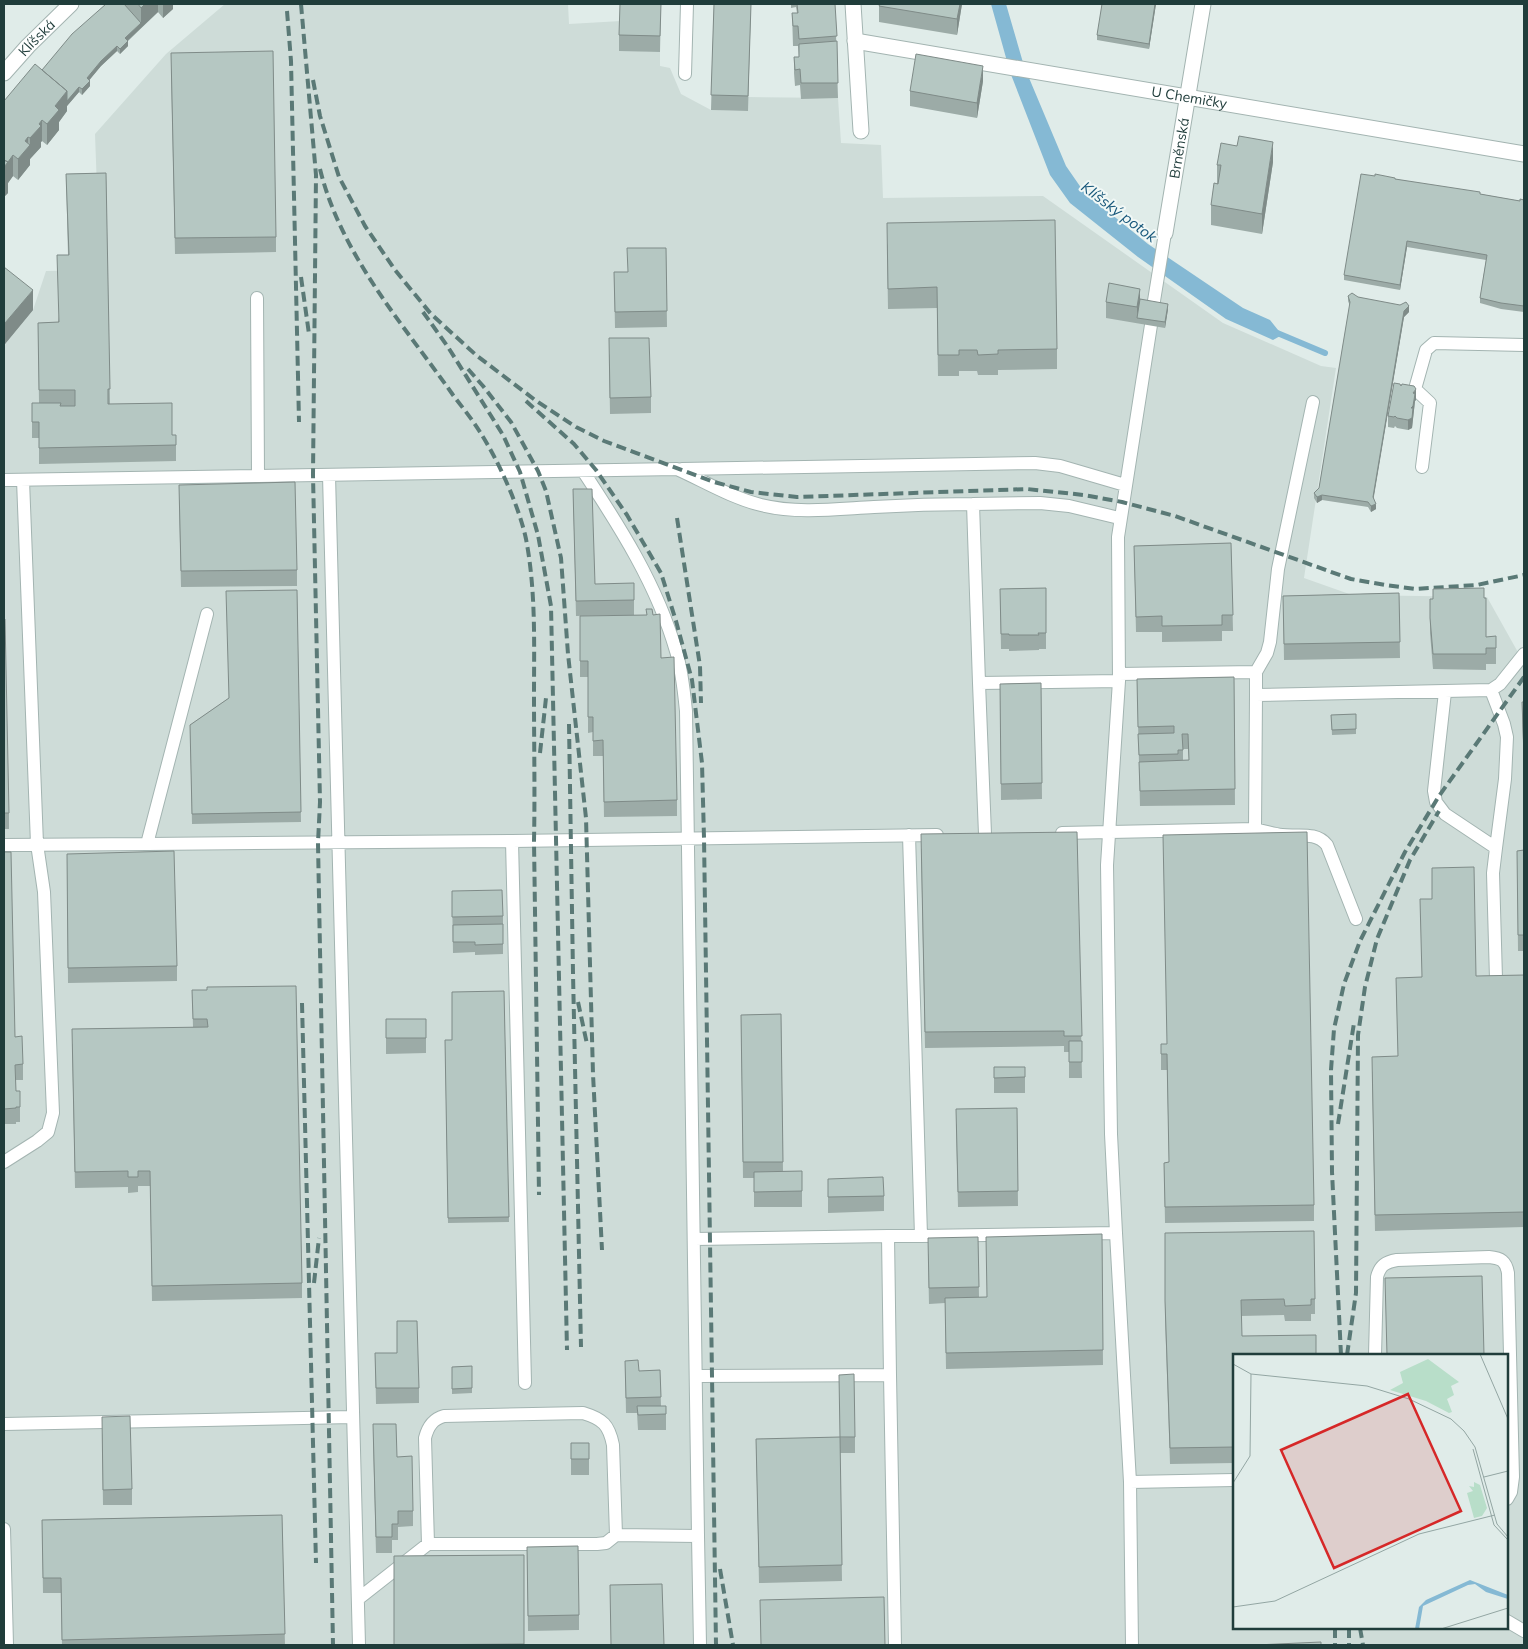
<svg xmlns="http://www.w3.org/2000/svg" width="1528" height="1649" font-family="Mulish,sans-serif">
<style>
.built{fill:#cedcd8;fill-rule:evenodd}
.water{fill:#85b9d4}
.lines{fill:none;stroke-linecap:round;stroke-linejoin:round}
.stream{stroke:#85b9d4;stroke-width:6}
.service-casing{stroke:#a3b4b1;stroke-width:14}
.minor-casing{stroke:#a3b4b1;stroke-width:17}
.tertiary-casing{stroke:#a3b4b1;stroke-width:17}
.service{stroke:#fff;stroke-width:12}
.minor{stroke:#fff;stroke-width:15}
.tertiary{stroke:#fff;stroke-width:15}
.rail{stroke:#5a7976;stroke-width:4;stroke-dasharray:10 5;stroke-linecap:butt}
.wall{fill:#9caba7;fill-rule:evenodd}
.shaded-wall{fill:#7f8b88}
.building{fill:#b5c7c2;stroke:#7f8b88}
.labels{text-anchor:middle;stroke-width:4;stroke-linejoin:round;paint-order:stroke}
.street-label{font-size:14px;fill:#203d3b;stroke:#f1f8f6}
.water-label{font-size:15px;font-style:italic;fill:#18587b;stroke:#f1f8f6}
.inset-road{fill:none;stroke:#93a6a3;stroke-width:1}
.view{fill:#d62828;fill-opacity:0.15;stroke:#d62828;stroke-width:2.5}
.inset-edge{fill:none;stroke:#203d3b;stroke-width:2.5}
</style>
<rect width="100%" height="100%" fill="#e0ece9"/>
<path class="built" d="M225,4H568L569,24L621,21L619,50L660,52V66L670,68L681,94L711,110L748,111V97L838,98L841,143L881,145L883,198L1043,196L1223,323L1321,366L1336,368L1304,578L1352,595L1487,597L1524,663V1645H4V343L5,344L33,310L46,271L108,270L106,189H97L95,134L166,54ZM1234,1355H1507V1628H1234Z"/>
<path class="water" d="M991,4H1006L1024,66L1066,166L1084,192L1148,244L1243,308L1270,320L1282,335L1273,340L1226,319L1138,257L1070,203L1050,175L1010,72Z"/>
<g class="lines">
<path class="stream" d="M1275,332L1325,353"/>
<defs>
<path id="service" d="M685,74L687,4
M257,298L258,476L677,469C704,481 732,498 761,505C798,514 836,509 874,507C907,505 940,504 973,504
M1153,307L1165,233
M1422,467L1430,403L1415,389L1426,350L1434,343L1524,345
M682,469L1035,463L1060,466L1125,485
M329,475L359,1645
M4,480L258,476
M207,614L147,844L512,841
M1119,674L1256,672
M979,683L973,504L1040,503L1069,506L1119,518
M1445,692L1434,791L1436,802L1445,814L1496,848L1493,873L1496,979
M1256,695V672L1267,653L1270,642L1278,569L1313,402
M1255,829L1256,695L1491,690
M1062,833L1255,829C1264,831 1273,834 1282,835C1298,837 1316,831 1327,845L1356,919
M985,834L979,683L1119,681
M909,835L921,1236L1116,1233L1130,1482L1132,1645
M4,845L147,844
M1496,848L1505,779L1507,737L1504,724L1491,690L1500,684L1524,654
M4,1162L37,1141L48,1132L53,1113L44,892L37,844L23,480
M1116,1233L1111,1134L1107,865L1119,681L1118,537L1151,325
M694,1239L888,1236
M1375,1355L1377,1277C1380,1265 1386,1262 1397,1260L1489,1257C1501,1258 1506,1261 1508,1273L1513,1477L1511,1492L1507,1499
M890,1375L888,1236H921
M696,1376L890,1375L895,1645
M525,1383L512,841L937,835
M4,1424L353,1417
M1130,1482L1234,1480
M4,1529L7,1645
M698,1536L700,1645
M428,1544L425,1438C428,1426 433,1419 444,1416L583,1413C603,1419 609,1425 613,1445L616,1535L698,1536L686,711C684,691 682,670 676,651C657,585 620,527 583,471
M358,1599L428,1544H597L606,1543L616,1535
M1507,1621L1524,1631"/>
<g id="minor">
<path d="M853,4L861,131"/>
<path id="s1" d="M855,41L1524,154"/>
<path id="s2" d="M1165,233L1203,4"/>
</g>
<g id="tertiary">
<path id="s3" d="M4,73L28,46L71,4"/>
</g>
</defs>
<use href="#service" class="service-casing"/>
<use href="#minor" class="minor-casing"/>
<use href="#tertiary" class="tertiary-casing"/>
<use href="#service" class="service"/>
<use href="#minor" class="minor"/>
<use href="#tertiary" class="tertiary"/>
<path class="rail" d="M301,4L316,175L313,475L320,802L318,843L333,1645
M287,11L291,61L299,422
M313,80L320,116L339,177L365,226L395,270L431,314L476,355L535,400L576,427L604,441L714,482L751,492L797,497L1027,489L1084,495L1122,502L1175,516L1351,579L1385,585L1415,589L1477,585L1524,575
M320,169C341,255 403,324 453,395C462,407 472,419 480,432C498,460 519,506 526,539C536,591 534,644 534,697C534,745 535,793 534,841L539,1195
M301,277L309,334
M423,312L448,347L503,435L520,472L538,535L551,606L567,1350
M468,369L483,386L511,422L538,471L546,491L561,558L568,654L586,818L593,1074L602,1250
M526,401L574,444L596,470L627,515L661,573L676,621L692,680L702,763L704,838L716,1645
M677,518L700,666L701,703
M569,724L573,973L581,1347
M540,753L546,698
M578,1002L587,1044
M302,1003L316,1563
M1338,1124L1354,1023
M314,1283L319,1238
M1341,1355L1332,1172L1331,1070L1334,1029L1344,984L1360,941L1405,852L1439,796L1524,677
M1347,1355L1356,1293L1358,1035L1365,987L1377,939L1410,860L1439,811
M720,1569L733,1645
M1335,1628V1645
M1349,1628V1645
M1360,1628L1363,1645"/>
</g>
<path class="wall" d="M106,4H173V9L163,18L158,12L128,41V46L120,54L117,51L101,66L89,80L90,86L82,95L79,92L67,106V111L59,122V130L47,145L42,141L41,142V147L30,159V158V165L18,180L13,176L8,183V193L4,197V101L42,70Z
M661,4L660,52L619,51V35Z
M714,4H751L748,111L711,110Z
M791,4H835L838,98L801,99L800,85L795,86L794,73V57H799L798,46H793L792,13H797L796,7L791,8Z
M962,4L957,35L879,22V6Z
M1156,4L1149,49L1097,40V35Z
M171,69L276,237V252L175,254Z
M983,81L977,118L910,106V91Z
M1273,162L1262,234L1211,225V205L1217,184V165Z
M106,173L110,404L172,435H176V461L39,464V438H32V403H39L38,323L58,322L68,255L66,174Z
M1395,179L1520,201L1524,200V312L1501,309L1480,303V298L1486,260L1407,247L1400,290L1344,280V275Z
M887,244L1057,349V369L998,370V375H978L977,371H959V376H938L937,308L888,309Z
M666,248L667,327L615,328L614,272H628Z
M4,267L33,310L5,344L4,343Z
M1348,296L1358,297L1409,312L1404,317L1373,499L1376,509L1371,512L1368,507L1322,500L1317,503L1314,498V493L1319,488L1350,306L1348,301Z
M1140,299L1168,309L1165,328L1106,318V302Z
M609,354L651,397V413L610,414Z
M1401,386L1416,400L1415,401L1412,428L1408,430L1397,428L1395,426L1394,428L1388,427V416Z
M573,489L595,584L634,600V615L576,616Z
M179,500L297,570V586L181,587Z
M1231,543L1233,631H1222V641L1162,642V632H1136L1134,546Z
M1046,588V649H1039V650L1009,651V649H1001L1000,589Z
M297,590L301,822L192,824L190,725L229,698Z
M1399,593L1400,658L1284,660L1283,596Z
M1430,599L1486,637L1496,636V664H1486V670L1433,669L1430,633Z
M653,615L661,658L677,800V816L604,817L603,756H593V732L588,733V677H580V616Z
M4,619L9,813V829H4Z
M1234,677L1235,805L1140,806L1137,679ZM1183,749H1188L1189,760H1183Z
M1041,683L1042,799L1001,800L1000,684Z
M1522,702H1524V769L1522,718Z
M1356,714V734L1332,735L1331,715Z
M1077,832L1082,1078H1069V1052H1064V1046L925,1048L921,849Z
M1524,850V951H1518L1517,851Z
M4,852L15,1037L23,1064V1080H15L16,1091H20V1122H16V1124H4Z
M67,854L177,966V981L68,983Z
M452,891L503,916V954L475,955V952L453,953Z
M1524,975V1227L1375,1231L1372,1072L1398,1056L1396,978Z
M192,990H207L302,1283V1298L152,1301L150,1186H138V1192L128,1193V1187L75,1188L72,1044L193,1027Z
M504,991L509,1222L448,1223L445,1040H452Z
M781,1014L783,1171H802V1207H754V1178H743L741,1015Z
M386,1019H426V1053L386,1054Z
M1161,1044L1314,1205V1221L1165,1223L1164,1163L1169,1162L1167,1070H1161Z
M994,1067H1025V1093H994Z
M1017,1108L1018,1206L958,1207L956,1124Z
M828,1179L884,1196V1211L828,1213Z
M1165,1233L1315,1299V1314H1311V1321H1285L1284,1315L1241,1316L1234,1355V1463L1170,1464L1165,1317Z
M1102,1234L1103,1365L946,1369L945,1303L929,1304L928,1254L978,1237L979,1297H987Z
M375,1353L419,1388V1403L376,1404Z
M625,1361L639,1371L660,1370L661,1406H666V1430H638L637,1413H626Z
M472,1366V1393L452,1394V1367Z
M102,1433L132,1489V1505H103Z
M855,1437V1453H840L842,1581L759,1583L756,1439Z
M373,1440L397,1457L413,1511V1526L398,1527V1540H392V1553H376Z
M571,1443H589V1475H571Z
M282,1515L285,1645H62L61,1593H43L42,1520Z
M527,1547L579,1615V1630L528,1631Z
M524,1555V1645H394V1556Z"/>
<path class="shaded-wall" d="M145,4H158V12L141,28V8Z
M163,4H173V9L163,18Z
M960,4H962L957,35V19Z
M1155,4H1156L1149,49V44Z
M141,23V28L125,43V38Z
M128,41V46L120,54V49Z
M117,46V51L101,66L87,83V78L101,61Z
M983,66V81L977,118V103Z
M90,81V86L82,95V89Z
M79,87V92L67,106V111L59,122V130L47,145V124L55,106L67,91Z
M42,120V141L41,142V147L30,159V138L39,124Z
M28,137V146L30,145V165L18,180V159L25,141Z
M1273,142V162L1262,234V214Z
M13,155V176L8,183V193L4,197V167Z
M1407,241V247L1400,290V285Z
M1140,289V304L1137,318V307Z
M33,290V310L5,344V323Z
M1168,304V309L1165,328V322Z
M1409,306V312L1404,317L1373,502V497L1404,311Z
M1416,389V400L1415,401L1412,428L1408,430V420L1413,393Z
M1322,495V500L1317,503V497Z
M1376,504V509L1371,512V506Z"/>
<path class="building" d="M106,4H124L141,23L125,38L128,41L120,49L117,46L101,61L87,78L90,81L82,89L79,87L67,101V91L42,70L72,34Z
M138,4H145L141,8Z
M620,4H661L660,36L619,35Z
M714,4H751L748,96L711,95Z
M797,4H835L837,36L799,39L798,26H793L792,13H798Z
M880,4H960L957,19L879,6Z
M1102,4H1155L1149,44L1097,35Z
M837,41L838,83H801L800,69L795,70L794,57H799V44Z
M273,51L276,237L175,238L171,53Z
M916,54L983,66L977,103L910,91Z
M35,64L67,91L55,106L59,110L47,124L42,120L39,124L41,126L30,138L28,137L25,141L30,145L18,159L13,155L8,162L4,160V101Z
M1239,136L1273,142L1262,214L1211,205L1214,183L1218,184L1221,165H1217L1221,143L1237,146Z
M4,160L8,162L4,167Z
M106,173L110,389H108V404L172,403V435H176V445L39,448V422H32V403H61L60,406H75V390H39L38,323L59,322L57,255H69L66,174Z
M1361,174L1375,176V174L1395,178V179L1480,192V194L1520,201V199L1524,200V306L1501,303L1480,298L1487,255L1407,241L1400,285L1344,275Z
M1055,220L1057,349L998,350V354L978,355L977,350H959V355H938L937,287L888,289L887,223Z
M627,248H666L667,311L615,312L614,272H628Z
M4,267L33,290L5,323L4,322Z
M1109,283L1140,289L1137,307L1106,302Z
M1352,293L1358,297L1400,305L1406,302L1409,306L1404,311L1373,497L1376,504L1371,506L1368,502L1322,495L1317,497L1314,493L1319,488L1350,302L1348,296Z
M1140,299L1168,304L1165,322L1137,318Z
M609,338H649L651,397L610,398Z
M1394,383L1400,384L1401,386L1402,384L1414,386L1416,389L1413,393L1415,394L1413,406L1411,408H1413L1412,418L1408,420L1397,418L1395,416L1394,417L1388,416Z
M295,482L297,570L181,571L179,485Z
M573,489H592L595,584L634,583V600L576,601Z
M1231,543L1233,615H1222V625L1162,626V616L1136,617L1134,546Z
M1046,588V633H1038L1039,635H1009V634H1001L1000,589Z
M1484,588V598H1486V637L1496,636V648H1486V654H1433L1430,618V599H1433V589Z
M297,590L301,812L192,814L190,725L229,698L226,591Z
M1399,593L1400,642L1284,644L1283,596Z
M646,609H652L653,615L660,614L661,658L674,657L677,800L604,802L603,740L593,741V717H588V661H580V616L647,615Z
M4,619H5L9,813H4Z
M1234,677L1235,789L1140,791L1139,762L1189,760L1188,734H1182L1183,750H1178V754L1139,755L1138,734L1174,733V726L1138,727L1137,679Z
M1041,683L1042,783L1001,784L1000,684Z
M1522,702H1524V753Z
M1356,714V729L1332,730L1331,715Z
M1077,832L1082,1036H1064V1031L925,1032L921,834Z
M1307,832L1314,1205L1165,1207L1164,1163L1169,1162L1167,1054H1161V1044H1167L1163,835Z
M1524,850V935H1518L1517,851Z
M174,851L177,966L68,968L67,854Z
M4,852H11L15,1037L22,1036L23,1064L15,1065L16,1091H20V1107H16V1108L4,1109Z
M1474,867L1476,976L1524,975V1212L1375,1215L1372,1057L1398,1056L1396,978L1422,977L1420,899H1432V868Z
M502,890L503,916L452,917V891Z
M503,924V944L475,945V942H453V925Z
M296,986L302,1283L152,1286L150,1171H138V1177H128V1171L75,1172L72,1029L208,1027L207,1019H193L192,990H207V987Z
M504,991L509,1217L448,1218L445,1040H452V992Z
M781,1014L783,1162H743L741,1015Z
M386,1019H426V1038H386Z
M1069,1041H1082V1062H1069Z
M994,1067H1025V1077L994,1078Z
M1017,1108L1018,1191L958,1192L956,1109Z
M802,1171V1191L754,1192V1172Z
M883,1177L884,1196L828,1197V1179Z
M1314,1231L1315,1299H1311V1305L1285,1306L1284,1299L1241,1300L1242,1336L1316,1335V1355H1234V1447L1170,1448L1165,1301V1233Z
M1102,1234L1103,1350L946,1353L945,1298L987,1297L986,1237Z
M978,1237L979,1287L929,1288L928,1238Z
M1482,1276L1484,1355H1387L1385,1278Z
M397,1321H417L419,1388H376L375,1353H397Z
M638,1360L639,1371L660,1370L661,1397L626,1398L625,1361Z
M472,1366V1388L452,1389V1367Z
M854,1374L855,1437H840L839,1375Z
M637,1406H666V1414L638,1415Z
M130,1416L132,1489L103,1490L102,1417Z
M373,1424H396L397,1457L412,1456L413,1511H398V1524H392V1537H376Z
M840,1437L842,1565L759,1567L756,1439Z
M571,1443H589V1459H571Z
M282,1515L285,1634L62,1640L61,1578H43L42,1520Z
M578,1546L579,1615L528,1616L527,1547Z
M524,1555V1644L394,1645V1556Z
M662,1584L664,1645H611L610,1585Z
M884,1597L885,1645H761L760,1600Z
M1321,1642V1645H1256Z"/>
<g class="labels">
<g class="street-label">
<text dy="5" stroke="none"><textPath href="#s3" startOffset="48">Klíšská</textPath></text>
<text dy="5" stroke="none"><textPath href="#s1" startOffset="339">U Chemičky</textPath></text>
<text dy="5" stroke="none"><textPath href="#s2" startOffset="86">Brněnská</textPath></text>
</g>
<g class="water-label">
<text transform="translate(1119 212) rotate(37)" y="5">Klíšský potok</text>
</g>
</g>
<g transform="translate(1233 1354)">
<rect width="275" height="275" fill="#e0ece9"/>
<path d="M195,5L226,28L218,32L221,41L214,45L219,58L216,59L193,47L157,36L170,29L167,18ZM241,128L247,131L254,154L249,162L241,164L234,139L240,137L236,132L241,133Z" fill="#b8dec9"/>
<path d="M237,226L275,241V245L253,238L242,230L235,231L190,252L186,275H182L186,253L193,246Z" fill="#85b9d4"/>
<path class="inset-road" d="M247,0L275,65M0,10L18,20L134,32L176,45L218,65L231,77L242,93L264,170L275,183M240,95L261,171L275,186M251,123L275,117M0,129L17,102L18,20M0,253L42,247L186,180L262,161M208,275L275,254"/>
<path class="view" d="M175,40L228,157L101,214L48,96Z"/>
<rect width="275" height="275" class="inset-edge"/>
</g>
<rect width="1528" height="1649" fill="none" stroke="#203d3b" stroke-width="10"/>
</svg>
